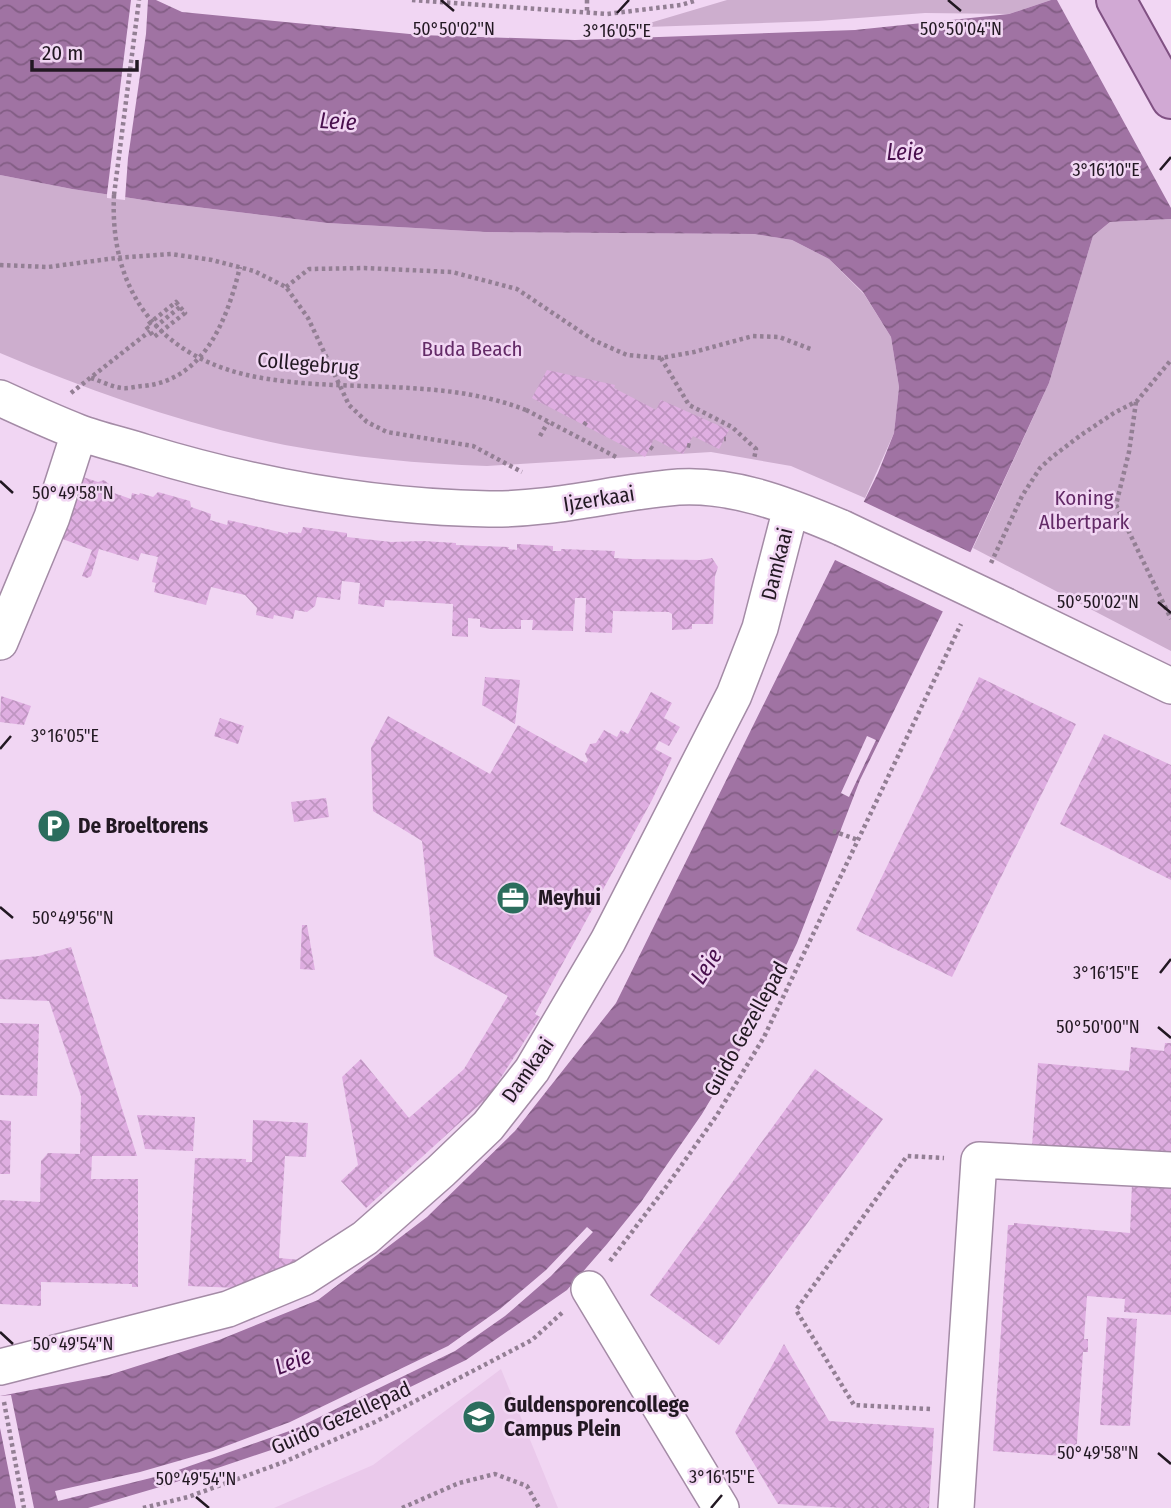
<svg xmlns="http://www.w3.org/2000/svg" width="1171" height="1508" font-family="'Fira Sans Condensed',sans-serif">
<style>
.built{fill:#eac9eb}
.green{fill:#cdaece}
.water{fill:url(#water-waves)}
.pier{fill:#f1d6f3}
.building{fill:url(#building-cross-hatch)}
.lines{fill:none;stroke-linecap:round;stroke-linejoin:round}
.minor-casing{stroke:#a48ba6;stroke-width:38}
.major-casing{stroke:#805183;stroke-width:42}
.path{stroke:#937f94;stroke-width:4.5;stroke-dasharray:3.5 3.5;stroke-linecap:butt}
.minor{stroke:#fff;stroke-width:35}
.major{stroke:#d1a9d4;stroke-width:38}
.minor-bridge-casing{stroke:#a48ba6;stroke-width:38;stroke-linecap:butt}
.path-bridge{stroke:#937f94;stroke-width:4.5;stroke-dasharray:3.5 3.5;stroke-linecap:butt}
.minor-bridge{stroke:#fff;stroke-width:35}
.ticks{fill:none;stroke:#221822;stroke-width:2.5}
.labels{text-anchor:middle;stroke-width:5;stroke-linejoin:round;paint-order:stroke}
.park-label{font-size:21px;fill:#632a67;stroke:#f1d6f3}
.street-label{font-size:21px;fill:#221822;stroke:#f1d6f3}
.poi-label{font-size:21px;font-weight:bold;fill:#221822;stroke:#f1d6f3;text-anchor:start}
.water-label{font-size:23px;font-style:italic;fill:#480f4d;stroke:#f1d6f3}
.ticks-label{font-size:18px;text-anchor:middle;fill:#221822;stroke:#f1d6f3;stroke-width:5;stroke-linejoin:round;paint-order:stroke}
</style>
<defs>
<pattern id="water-waves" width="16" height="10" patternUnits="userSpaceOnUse" patternTransform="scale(1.75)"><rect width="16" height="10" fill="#a073a3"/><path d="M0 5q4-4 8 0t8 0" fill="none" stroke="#825d84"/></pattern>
<pattern id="building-cross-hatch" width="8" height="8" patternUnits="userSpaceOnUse" patternTransform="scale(1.75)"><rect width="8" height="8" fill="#dfaee1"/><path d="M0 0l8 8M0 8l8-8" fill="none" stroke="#bf95c1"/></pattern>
</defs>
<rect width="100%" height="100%" fill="#f1d6f3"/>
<path class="built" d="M501,1369L558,1508H274L373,1465Z"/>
<path class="green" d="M727,0H1051L1009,14L925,13L818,21L617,28L618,24L653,22Z
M0,175L72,189L163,203L327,223L486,232L754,234L792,240L829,259L864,294L891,337L899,387L894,433L865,498L791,466L711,452L487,466C420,464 351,457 285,445C187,425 92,392 0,353Z
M1171,219V651L973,548L1049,383L1093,236L1110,222Z"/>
<path class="water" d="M0,0H156L182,12L420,35L575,40L855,30L1009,14L1051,0H1171V219L1110,222L1093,236L1049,383L944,609L860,780L797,943L768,1003L702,1114L641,1202L607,1244L567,1290L466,1360L301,1440L170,1484L88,1508H0V1396L109,1375L219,1340L318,1300L427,1217L515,1131L616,1003L878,473L894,433L899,387L891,337L863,292L829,259L792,240L754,234L486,232L327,223L163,203L72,189L0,175Z"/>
<path class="pier" d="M131,0H148L146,34L128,158L125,200L107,198V194Z
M1057,0H1171V208Z
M860,500L974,554L946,613L833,559Z
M867,736L876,740L849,797L841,793Z
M587,1227L593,1232L551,1276L505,1316L455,1351L295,1429L167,1474L58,1501L55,1491L140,1472L213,1451L290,1422L448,1346L500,1309L546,1270Z
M11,1395L34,1508H16L0,1428V1396Z"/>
<path class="building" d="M547,370L615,385L614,388L656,410L661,400L729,430L719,449L693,436L683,454L654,439L645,457L532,398Z
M83,477L98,482L104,480L115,489L114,493L131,499L132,493L139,495L140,493L153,497L158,492L190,501L191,507L211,514L210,520L227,525L228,520L288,534V532L301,533L303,527L347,533V537L391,542L423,541L456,543V545L509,547L508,549L517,550V544L553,546V551H561V549L615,551L614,558L632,559L700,560L712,558L718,567L715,576L713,624H692V629L672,630V614L669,612L613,611L612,633L585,632L586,598H575L573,631L532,630L533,620H521V629H491L480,627V619L468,618V637L452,636L453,604L385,600L384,607L358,604L360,583L342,581L340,600L317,597L315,606L307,612L295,610L293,619L274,615L273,619L256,615L257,608L245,595L211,587L206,605L154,592L156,583L152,582L158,557L141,553L138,561L99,549L91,576L87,578L82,576L92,550L60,538Z
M485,677L520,680L515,724L482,705Z
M979,677L1076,724L952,977L856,930Z
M651,692L672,703L664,718L680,727L669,746L659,741L655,749L672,758L652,800L535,1014L540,1017L489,1096L366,1208L341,1181L358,1165L342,1077L361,1059L409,1118L464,1069L508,996L434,956L422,841L373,811L371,748L388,716L490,774L518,725L586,763L588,760L585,754L590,744L596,743L604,730L617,737L621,730L628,734Z
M1,696L31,706L24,725L0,722Z
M220,718L244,726L238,744L214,736Z
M1104,734L1171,765V880L1060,824Z
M326,798L329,817L294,822L291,802Z
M302,925H307L315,970L300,969Z
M71,947L137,1156H92L91,1179H138V1287H132V1284L41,1282V1306L0,1304V1200L40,1202L41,1161L48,1153L80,1154L81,1096L49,1001L0,999V960L39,956Z
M0,1023L39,1024L37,1096L0,1095Z
M1165,1043H1171V1158L1032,1146L1038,1063L1129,1071L1131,1047L1164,1051Z
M815,1069L883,1119L719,1345L650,1295Z
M137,1115L195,1117L193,1151L145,1149Z
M0,1120L11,1121L10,1174H0Z
M253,1120L308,1123L306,1157L285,1156L279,1258L300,1260L239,1288L188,1286L195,1158L246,1159V1162H252Z
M1132,1183L1171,1186V1315L1124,1312L1125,1299L1087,1296L1084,1339H1088V1352H1083L1076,1457L993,1451L1008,1225H1014V1223L1130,1233Z
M1107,1317L1137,1319L1130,1426L1100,1425Z
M784,1344L829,1421L934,1428L929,1508H844L778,1504L735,1432Z"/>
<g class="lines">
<defs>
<path id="minor" d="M0,398C26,410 52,422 78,432C99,440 122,445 144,452C256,486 371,507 489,509C550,510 608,494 668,488C728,481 788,505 842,528
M1006,606L1171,686
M0,642L52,517L79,433
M589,1289L721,1508
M0,1367L228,1309L303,1278L365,1238L441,1171L488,1126L532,1070L608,941L734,695L760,628L791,508
M956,1508L979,1160L1171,1170"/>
<path id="major" d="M1116,0L1171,99"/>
</defs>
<use href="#minor" class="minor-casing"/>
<use href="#major" class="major-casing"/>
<path class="path" d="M412,0L607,14L681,5L697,0
M587,0V14
M114,195L139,0
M0,265L48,267L116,258L171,254L212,260L254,271L286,287L308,318L349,405L367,422L387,432L473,446L522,472
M286,287L309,269L364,268L452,272L517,289L593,340L627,355L661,358L694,352L753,336L779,337L813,350
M176,302L185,313L154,337L146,326Z
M155,327L180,307
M661,358L689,405L732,427L756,449L754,459
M91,378C101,381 112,387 122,388C129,389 137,386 144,386C205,379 227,320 240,267
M71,393L150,331
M1136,402L1129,452L1116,505L1171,619
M526,410L618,458
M584,425L588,420
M540,436L548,422
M724,439H726
M687,445L691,446
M650,447L653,449
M991,563L1022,496L1040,468L1052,457L1081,435L1114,413L1137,401L1171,360
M833,831L858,840
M610,1261L666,1187L717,1115L764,1037L961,624
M4,1402L24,1508
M930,1409L854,1405L796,1310L907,1156L944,1158
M143,1508L188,1497L284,1462L375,1422L532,1340L564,1311
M402,1508L459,1483L495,1474L527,1486L539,1508"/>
<use href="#minor" class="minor"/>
<use href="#major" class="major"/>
<defs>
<path id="minor-bridge" d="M842,528L1006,606"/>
</defs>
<use href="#minor-bridge" class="minor-bridge-casing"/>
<path class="path-bridge" d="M114,195C109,295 163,361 262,378C350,393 441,377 526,410"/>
<use href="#minor-bridge" class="minor-bridge"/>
</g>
<path class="ticks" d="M441,0L454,11M948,0L961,11M617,13L629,0M1160,170L1171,157M0,481L13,493M1158,602L1171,613M0,749L11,736M0,907L13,918M1160,973L1171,959M1158,1027L1171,1038M0,1332L13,1344M1158,1453L1171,1464M196,1497L209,1508M711,1508L722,1495"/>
<defs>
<symbol id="parking-disc" viewBox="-11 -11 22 22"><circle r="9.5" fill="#2b6d5d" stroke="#f1d6f3"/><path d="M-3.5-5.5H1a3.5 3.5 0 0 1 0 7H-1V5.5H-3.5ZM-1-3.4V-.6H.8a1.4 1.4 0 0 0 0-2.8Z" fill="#fff"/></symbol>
<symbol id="office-disc" viewBox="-11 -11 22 22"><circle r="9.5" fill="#2b6d5d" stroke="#f1d6f3"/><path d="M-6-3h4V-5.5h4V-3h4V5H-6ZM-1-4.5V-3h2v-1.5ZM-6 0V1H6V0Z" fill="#fff"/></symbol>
<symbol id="school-disc" viewBox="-11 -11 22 22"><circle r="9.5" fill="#2b6d5d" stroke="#f1d6f3"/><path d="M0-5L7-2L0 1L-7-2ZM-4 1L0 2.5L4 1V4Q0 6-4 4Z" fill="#fff"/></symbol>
</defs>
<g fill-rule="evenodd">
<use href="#parking-disc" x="35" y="807" width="38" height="38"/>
<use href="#office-disc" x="494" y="879" width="38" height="38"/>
<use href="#school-disc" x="460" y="1398" width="38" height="38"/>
</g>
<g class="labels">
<g class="park-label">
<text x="472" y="356">Buda Beach</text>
<text x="1084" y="505">Koning<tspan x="1084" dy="24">Albertpark</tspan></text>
</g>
<g class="street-label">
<text transform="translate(308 364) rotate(5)" y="7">Collegebrug</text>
<text transform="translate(599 499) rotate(-9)" y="7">Ijzerkaai</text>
<text transform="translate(777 564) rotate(-76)" y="7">Damkaai</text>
<text transform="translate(746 1029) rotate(-61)" y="7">Guido Gezellepad</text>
<text transform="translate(528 1070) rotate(-55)" y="7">Damkaai</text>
<text transform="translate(341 1418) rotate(-24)" y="7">Guido Gezellepad</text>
</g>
<g class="poi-label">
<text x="78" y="833">De Broeltorens</text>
<text x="538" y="905">Meyhui</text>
<text x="504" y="1412">Guldensporencollege<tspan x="504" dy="24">Campus Plein</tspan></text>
</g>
<g class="water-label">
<text transform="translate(338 121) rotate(3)" y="8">Leie</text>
<text x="905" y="160">Leie</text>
<text transform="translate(706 966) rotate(-57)" y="8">Leie</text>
<text transform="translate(293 1361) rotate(-21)" y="8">Leie</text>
</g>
</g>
<g class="ticks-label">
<text x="454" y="35">50°50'02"N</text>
<text x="961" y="35">50°50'04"N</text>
<text x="617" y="37">3°16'05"E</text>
<text x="1106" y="176">3°16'10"E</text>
<text x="73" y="499">50°49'58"N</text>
<text x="1098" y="608">50°50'02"N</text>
<text x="65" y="742">3°16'05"E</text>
<text x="73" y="924">50°49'56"N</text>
<text x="1106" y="979">3°16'15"E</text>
<text x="1098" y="1033">50°50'00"N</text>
<text x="73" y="1350">50°49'54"N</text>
<text x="1098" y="1459">50°49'58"N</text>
<text x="722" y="1483">3°16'15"E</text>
<text x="196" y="1485">50°49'54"N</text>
</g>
<path d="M32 60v10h105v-10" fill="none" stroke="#221822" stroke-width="3.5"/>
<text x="42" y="60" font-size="21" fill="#221822" stroke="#f1d6f3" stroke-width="5" paint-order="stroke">20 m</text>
</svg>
